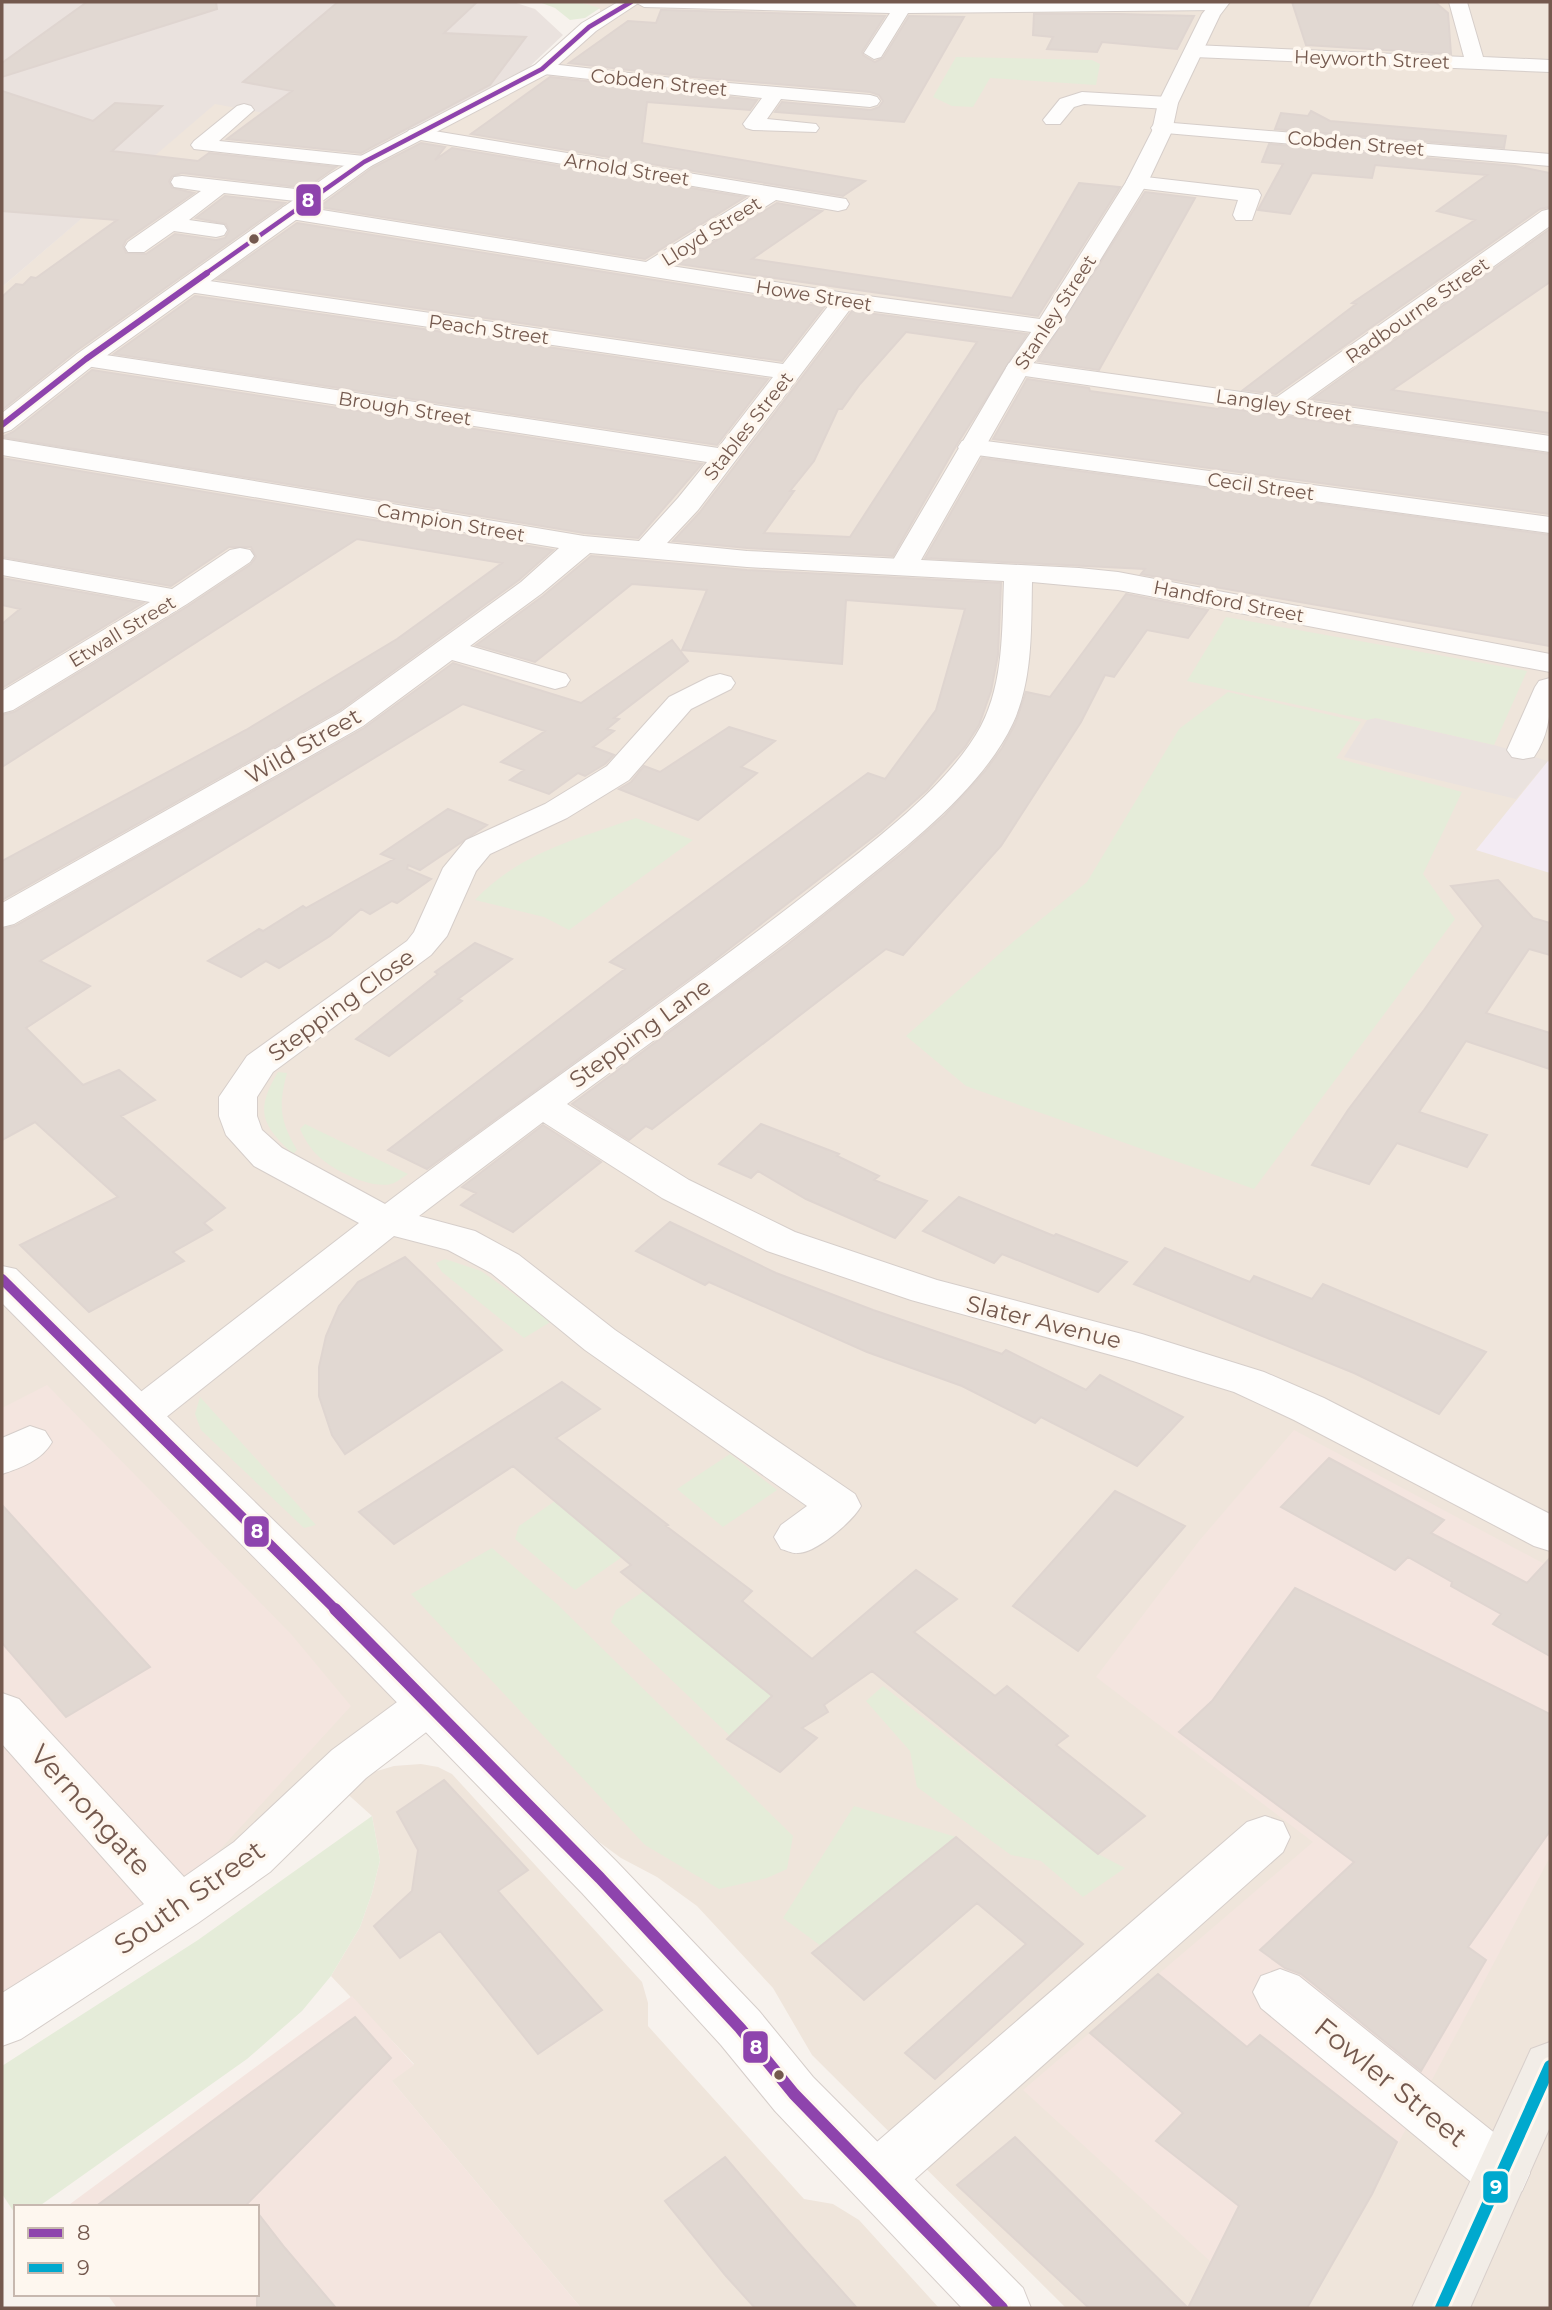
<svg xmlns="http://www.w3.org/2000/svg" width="1552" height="2310" font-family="Montserrat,sans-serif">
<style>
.residential{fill:#efe5db}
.commercial{fill:#f4e5df}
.industrial{fill:#eae2de}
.education{fill:#f3ebf3}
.green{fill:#e5ecd9}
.building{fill:#e1d8d2;stroke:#dfd5d0;stroke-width:2;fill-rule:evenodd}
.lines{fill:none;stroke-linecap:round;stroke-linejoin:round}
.street-casing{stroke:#d6ceca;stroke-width:2}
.secondary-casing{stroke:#d6ceca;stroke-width:2}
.primary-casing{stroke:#d8cfcb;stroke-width:2}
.street{fill:#fefdfc;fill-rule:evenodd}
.secondary{fill:#fefdfc;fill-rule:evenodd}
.primary{fill:#f2ede7;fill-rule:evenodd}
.bus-1-far3-casing{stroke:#fef7ef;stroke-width:7}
.bus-1-far2-casing{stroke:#fef7ef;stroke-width:10}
.bus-1-far1-casing{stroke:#fef7ef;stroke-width:15}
.bus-1-casing{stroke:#fef7ef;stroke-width:18}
.bus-2-casing{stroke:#fef7ef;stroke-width:18}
.bus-1-far3{stroke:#8e44ad;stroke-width:4.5}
.bus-1-far2{stroke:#8e44ad;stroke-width:6}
.bus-1-far1{stroke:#8e44ad;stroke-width:10}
.bus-1{stroke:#8e44ad;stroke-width:12}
.bus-2{stroke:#00a9ce;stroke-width:12}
.bus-dot{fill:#74594e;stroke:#fef7ef;stroke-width:2.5}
.labels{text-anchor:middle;stroke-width:7;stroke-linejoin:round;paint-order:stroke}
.far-street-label{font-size:19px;fill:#74594e;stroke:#fef7ef}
.street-label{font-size:23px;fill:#74594e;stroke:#fef7ef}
.near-street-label{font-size:28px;fill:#74594e;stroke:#fef7ef}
.line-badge{stroke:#fef7ef;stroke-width:2.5}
.badge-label{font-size:19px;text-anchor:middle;font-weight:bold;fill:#fff}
</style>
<rect width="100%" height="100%" fill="#f7f2ed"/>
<path class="residential" d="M579,2H1550V2308H1066L812,2055L773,1988L697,1906L657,1877L621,1858L599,1842L442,1686L339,1753L268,1821L145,1913L2,2002V287L215,103L394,137L547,76L600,26V9Z
M421,1764L438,1767L452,1774L642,1982L648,2003V2026L804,2199L833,2204L859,2220L939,2308H581L391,2080L414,2064L331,1976L360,1927L372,1893L380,1860L372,1816L343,1790L367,1774L394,1766Z"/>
<path class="commercial" d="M47,1385L291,1634L351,1706L195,1877L2,1996V1408Z
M1294,1430L1550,1567V1857L1372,2193L1307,2308H1298L1211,2262L1023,2090L1313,1842L1096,1677L1199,1541Z
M352,1996L414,2065L392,2081L581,2308H117L107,2294H257V2207H66Z"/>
<path class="industrial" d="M2,2H513L535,9L563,35L526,70L394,137L215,104L2,287Z
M1375,718L1494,745L1548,761L1516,799L1344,757L1367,720Z"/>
<path class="education" d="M1548,761L1550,762V873L1476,850Z"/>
<path class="green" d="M539,2H579L600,8L585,18L570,20L555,8Z
M956,57L1092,60L1100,64L1096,85L990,78L973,107L952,106L933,97Z
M1226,617L1527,671L1494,745L1376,718L1367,720L1187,681Z
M1228,692L1361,722L1336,758L1462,792L1423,874L1455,919L1254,1189L966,1086L906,1036L1014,941L1087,882L1179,729Z
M636,818L693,840L569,930L544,917L475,900C519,853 577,839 636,818Z
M278,1072L287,1073C278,1106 280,1121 297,1150L293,1154C261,1124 255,1111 278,1072Z
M305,1124L408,1174C403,1177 398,1181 394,1183C372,1192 323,1166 311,1148C306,1142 303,1135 300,1129Z
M445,1259L481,1271L552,1321L524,1338L442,1272L436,1263Z
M200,1397L316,1525L304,1528L201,1430L195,1414Z
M730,1454L777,1490L723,1527L677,1489Z
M555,1501L622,1557L575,1590L515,1539L519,1526Z
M492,1548L557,1604L793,1836L787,1869L767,1878L719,1889L645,1845L411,1594Z
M644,1591L772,1696L730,1736L611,1622L616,1610Z
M883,1686L1098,1854L1125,1868L1083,1897L1041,1861L1011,1855L917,1787L910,1751L866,1701Z
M854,1806L956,1837L821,1946L783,1918Z
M372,1816L380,1860L372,1893L360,1927L331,1976L302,2011L247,2059L38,2207H16V2215L2,2194V2066L198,1940Z"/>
<path class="building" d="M87,2H216L217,9L2,77V63Z
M338,2H477L444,33L526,37L490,85L361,153L227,139L292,91L243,82Z
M1292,2H1435L1448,13L1451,54L1306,45Z
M661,10L885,16L862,52L863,55L875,62L883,58L909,16L964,17L904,122L775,112L782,102L871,110L879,107L883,101L879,95L870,92L681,76L569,63L628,21L656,23Z
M1034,14H1120L1194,16L1177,49L1102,42L1097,52L1047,49L1053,37L1033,35Z
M550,77L757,100L750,110L647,102L642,143L865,181L843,196L471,134Z
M2,91L93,121L115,103L162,106L112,151L198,161L209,153L336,167L306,188L182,173L172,176L169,181L172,188L194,193L126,240L123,246L126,253L146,254L175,234L216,240L225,238L229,231L226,224L196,218L225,196L285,203L75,352L2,410V297L16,284L23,285L31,277L36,278L117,220L2,211Z
M1311,111L1330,121L1506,136L1504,148L1275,129L1281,113L1308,116Z
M421,143L445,147L435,160L452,148L745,197L645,259L319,207L372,168Z
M1269,144L1515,166L1550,173V207L1540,209L1276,394L1243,390L1356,304L1352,303L1475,220L1437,211L1487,175L1375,165L1372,178L1312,173L1290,214L1258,210L1283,164L1262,162Z
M1079,183L1120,187L1038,316L678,264L777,203L822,211L752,259L1012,298Z
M1145,192L1195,198L1099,370L1038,361Z
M297,223L824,307L782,361L217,279Z
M1550,229V282L1392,390L1550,413V433L1312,399Z
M195,296L768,379L717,445L114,354Z
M852,311L1027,334L956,446L893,556L747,548L673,541L700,512ZM906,332L977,342L850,537L764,533L794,491H790L814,461L838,409H842L860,384Z
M92,370L702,464L638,538L584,533L2,437L13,432Z
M1027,379L1089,388L1090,391L1218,409L1220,407L1550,454V514L993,439Z
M2,458L553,550L519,580L340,710L2,900V861L246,730L397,639L502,563L357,539L2,767V715L14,712L188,606L251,564L256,557L251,547H229L171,586L2,557Z
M982,458L1550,535V646L1141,574L1145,569L925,558Z
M591,556L747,570L1001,583L998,655L991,691L979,725L965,747L927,790L881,831L707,966L427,1169L388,1150L625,969L610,962L868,773L885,779L936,710L965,609L846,600L842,664L682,650L707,590L632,584L535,662L476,645L543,596Z
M2,578L143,603L2,688V624L20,609L2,605Z
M1126,594L1208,610L1188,638L1147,630L1114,677L1105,675L1081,722L1001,846L903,955L886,949L652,1129L646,1126L629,1140L572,1104L787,945L901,854L945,815L985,771L1002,748L1015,724L1026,692L1050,697Z
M672,640L688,661L614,718L619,719L607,729L614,731L593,747L614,755L605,764L585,776L578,773L549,794L510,780L524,770L501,762L545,731L463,704L40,961L90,986L26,1028L83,1085L119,1070L155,1100L121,1116L225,1208L204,1223L212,1230L173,1252L184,1261L89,1312L20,1245L118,1197L35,1122L2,1140V929L15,926L364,728L453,663L581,703Z
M729,727L775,741L741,767L757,773L698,820L619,789L631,782L644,766L660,772Z
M448,809L487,825L420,870L408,865L407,869L431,879L397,903L392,901L370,914L361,909L330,936L279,968L266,961L241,977L208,961L259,929L263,931L303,906L306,908L394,859L381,854Z
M1498,880L1533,918L1550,923V955L1529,949L1486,1013L1550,1033V1069L1466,1041L1419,1112L1487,1135L1467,1167L1397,1143L1369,1184L1312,1165L1348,1110L1424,1010L1483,926L1451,886Z
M475,943L512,959L458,999L462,1001L389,1056L356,1039L438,974L435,972Z
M761,1124L839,1154L837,1156L879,1176L874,1180L927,1201L895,1238L806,1199L758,1171L751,1178L719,1164Z
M543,1125L601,1162L513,1232L461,1205L476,1193L462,1187Z
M959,1197L1054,1236L1056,1234L1127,1262L1098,1292L1002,1254L994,1263L923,1231Z
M670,1222L776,1273L873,1310L1002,1354L1006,1350L1086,1390L1100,1375L1183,1417L1137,1466L1041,1417L1035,1423L962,1386L867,1352L709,1282L705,1285L636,1251Z
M1165,1248L1250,1282L1254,1276L1312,1299L1323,1284L1486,1352L1439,1414L1354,1373L1134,1284Z
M405,1257L502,1350L345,1454L332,1435L319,1396V1367L326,1336L339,1306L358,1282Z
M562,1382L600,1409L556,1438L668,1525L666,1526L752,1591L742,1601L812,1659L916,1570L957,1599L914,1632L995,1696L1007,1686L1068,1736L1056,1745L1145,1816L1098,1854L872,1671L824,1705L828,1712L802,1728L817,1738L780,1772L727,1739L772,1696L621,1572L631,1565L513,1466L394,1544L359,1512Z
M1329,1458L1444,1520L1431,1533L1527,1583L1550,1558V1656L1493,1624L1501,1614L1451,1586L1452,1582L1408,1557L1395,1570L1281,1507Z
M1115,1491L1185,1526L1078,1651L1013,1606Z
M2,1505L150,1667L66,1717L2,1643Z
M1295,1588L1550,1714V1831L1468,1947L1486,1960L1421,2071L1301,1974L1285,1968L1260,1950L1354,1862L1179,1732L1212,1701Z
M444,1780L528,1870L498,1891L602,2010L538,2054L440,1931L400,1958L374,1926L412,1891L418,1850L397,1812Z
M956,1837L1083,1944L935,2079L905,2053L1026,1944L977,1903L864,2000L812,1953Z
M1158,1974L1247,2047L1260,2035L1397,2142L1372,2194L1307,2308H1089L957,2185L1015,2137L1188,2308L1239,2206L1156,2141L1183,2113L1090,2033Z
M355,2017L391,2058L244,2207H95Z
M725,2157L789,2232L857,2308H755L726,2276L665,2201Z
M257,2212L285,2248L336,2308H257Z"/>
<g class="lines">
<defs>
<path id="street" d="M635,2H1224L1226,5L1217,10L908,13L881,57L874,59L864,53L890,13L644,7Z
M1449,2H1467L1483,57L1550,60V72L1194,57L1184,51L1194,45L1464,57Z
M542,63L681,79L870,95L877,97L880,101L877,105L870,107L781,99L767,119L816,124L819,128L816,132L753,130L746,128L743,124L762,98L535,73L532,69L535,65Z
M1082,92L1168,97L1175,99L1178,103L1175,107L1168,109L1084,104L1074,107L1060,124H1046L1043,120L1060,99Z
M244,104L251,106L254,110L219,141L364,156L371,158L375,162L371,166L364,168L194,149L191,145L194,141L237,106Z
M1161,122L1550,154V166L1154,132L1151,128L1154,124Z
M416,128L846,199L849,204L846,209L838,211L776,200L671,266L845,293L1047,320L1055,322L1059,327L1055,332L1047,334L851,308L698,510L667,543L747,551L1079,568L1118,572L1550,654V672L1118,590L1032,582C1031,629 1033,679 1013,723C983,787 910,844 856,887C763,963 664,1032 567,1104L689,1180L795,1232L937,1280L1142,1334L1264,1372L1324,1398L1550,1514V1551L1534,1546L1294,1420L1234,1392L1133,1361L911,1300L767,1251L662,1198L543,1122L419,1216L475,1231L519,1255L615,1330L855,1494L861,1506C853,1521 816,1553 798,1553C793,1554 786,1550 781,1549L774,1537L781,1525L807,1506L585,1350L491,1273L448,1250L394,1236L155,1426L140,1430L125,1426L118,1415L125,1404L359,1223L254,1166L226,1135L219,1116V1097L247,1056L407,941L414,932L443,868L466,840L545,804L607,766L669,697L709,677L720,674L731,677L735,683L731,689L691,709L629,780L567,818L490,854L476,871L447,936L431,955L273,1072L257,1097V1116L262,1130L282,1148L385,1204C526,1096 675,997 815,887C869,845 949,786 981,726C1004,682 1002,629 1004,581L747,567L590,553L541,594L470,646L566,674L570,680L566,686L555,689L452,660L363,726L14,924L2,927V903L341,712L521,582L559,548L2,455V439L584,536L639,541L678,498L707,462L86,366L77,364L74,359L77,354L86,352L718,448L773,377L189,292L181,290L177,285L181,280L189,278L783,364L829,305L291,219L283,217L280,212L283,207L291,205L646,262L752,196L409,138L406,134L409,130Z
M182,176L313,191L321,192L324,197L321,202L313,203L224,193L189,220L224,225L227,230L224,235L216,237L174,231L144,252H128L125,247L128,242L201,191L174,187L171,182L174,177Z
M1137,176L1250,189L1258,190L1261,195L1252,220H1236L1233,215L1238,200L1129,187L1126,182L1129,177Z
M1550,209V226L1305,401L1550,436V452L1018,375L1009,373L1006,368L1009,363L1018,361L1277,397L1542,211Z
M971,439L1550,517V533L962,453L958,447L962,441Z
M240,548L250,550L254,556L250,562L187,604L13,710L2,713V691L150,602L2,575V559L172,589L230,550Z
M1550,678C1551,706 1551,732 1534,757L1523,759L1512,757L1507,750L1535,687L1539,681Z
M30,1426L45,1431L52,1442C42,1460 21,1468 2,1474V1438Z
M429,1685L446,1691L453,1704L446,1717L366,1778L270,1872L198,1923L21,2039L2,2046V1993L144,1904L2,1744V1693L19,1699L184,1877L234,1842L332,1750L412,1691Z
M1265,1816L1283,1822L1290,1837L1283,1852L896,2196L876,2204L856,2196L848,2178L856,2160L1247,1822Z
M1280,1969L1299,1976L1522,2155L1530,2173L1522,2191L1502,2199L1482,2191L1261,2008L1253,1992L1261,1976Z"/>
<path id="secondary" d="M618,2H640L596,31L549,73L371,166L346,184L95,364L11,430L2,433V413L77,354L330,174L357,158L535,65L582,23Z
M1212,2H1230L1220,15L1178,103L1172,131L1148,182L1059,327L1030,368L917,567L913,573L903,575L893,573L889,567L1006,368L1036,325L1126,182L1152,131L1158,103L1202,14Z
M2,1266L16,1269L383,1627L618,1863L759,2011L813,2077L1023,2288L1031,2308H962L775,2111L721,2045L582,1893L349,1653L2,1303Z"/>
<path id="primary" d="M1550,2042V2127L1470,2308H1412L1531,2049Z"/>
</defs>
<use href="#street" class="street-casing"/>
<use href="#secondary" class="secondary-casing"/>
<use href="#primary" class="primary-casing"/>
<use href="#street" class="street"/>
<use href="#secondary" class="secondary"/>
<use href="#primary" class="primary"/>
<defs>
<path id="bus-1-far3" d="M205,274L364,162L542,69L589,27L631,2"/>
<path id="bus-1-far2" d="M2,425L86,359L207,273"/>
<path id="bus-1-far1" d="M2,1279L337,1611"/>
<path id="bus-1" d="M335,1609L600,1878L740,2028L794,2094L1002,2308"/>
<path id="bus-2" d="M1441,2308L1550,2066"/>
</defs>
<use href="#bus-1-far3" class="bus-1-far3-casing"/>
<use href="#bus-1-far2" class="bus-1-far2-casing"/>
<use href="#bus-1-far1" class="bus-1-far1-casing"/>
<use href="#bus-1" class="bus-1-casing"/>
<use href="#bus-2" class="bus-2-casing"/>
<use href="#bus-1-far3" class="bus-1-far3"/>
<use href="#bus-1-far2" class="bus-1-far2"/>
<use href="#bus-1-far1" class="bus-1-far1"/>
<use href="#bus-1" class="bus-1"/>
<use href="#bus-2" class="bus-2"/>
</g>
<g class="bus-dot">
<circle cx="254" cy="239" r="6"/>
<circle cx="779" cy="2075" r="6"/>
</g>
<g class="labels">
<g class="far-street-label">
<text transform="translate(1372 59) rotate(2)" y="7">Heyworth Street</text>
<text transform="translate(659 82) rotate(6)" y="7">Cobden Street</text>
<text transform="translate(1356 143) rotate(5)" y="7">Cobden Street</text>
<text transform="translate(627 169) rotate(9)" y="7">Arnold Street</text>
<text transform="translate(711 231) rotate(-32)" y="7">Lloyd Street</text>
<text transform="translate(814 295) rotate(9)" y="7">Howe Street</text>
<text transform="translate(1417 310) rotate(-35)" y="7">Radbourne Street</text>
<text transform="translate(1055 312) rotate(-57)" y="7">Stanley Street</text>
<text transform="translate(489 329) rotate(8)" y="7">Peach Street</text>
<text transform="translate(1284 405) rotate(8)" y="7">Langley Street</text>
<text transform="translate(405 408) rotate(9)" y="7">Brough Street</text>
<text transform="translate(748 426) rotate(-52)" y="7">Stables Street</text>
<text transform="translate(1261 486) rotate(8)" y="7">Cecil Street</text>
<text transform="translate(451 522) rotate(10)" y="7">Campion Street</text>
<text transform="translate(1229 601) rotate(11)" y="7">Handford Street</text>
<text transform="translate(122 631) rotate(-31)" y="7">Etwall Street</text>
</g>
<g class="street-label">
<text transform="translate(303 746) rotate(-30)" y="8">Wild Street</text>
<text transform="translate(341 1005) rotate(-36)" y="8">Stepping Close</text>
<text transform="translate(640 1033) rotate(-36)" y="8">Stepping Lane</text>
<text transform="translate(1044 1322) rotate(14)" y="8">Slater Avenue</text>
</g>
<g class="near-street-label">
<text transform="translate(91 1810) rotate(48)" y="10">Vernongate</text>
<text transform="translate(189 1897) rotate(-35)" y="10">South Street</text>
<text transform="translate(1391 2082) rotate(39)" y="10">Fowler Street</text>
</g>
</g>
<g class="line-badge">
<rect x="295" y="183" width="27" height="34" rx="7" fill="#8e44ad"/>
<rect x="243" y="1515" width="27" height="33" rx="7" fill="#8e44ad"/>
<rect x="742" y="2030" width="27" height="34" rx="7" fill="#8e44ad"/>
<rect x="1482" y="2170" width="27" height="34" rx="7" fill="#00a9ce"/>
</g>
<g class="badge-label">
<text x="308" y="207">8</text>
<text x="257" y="1538">8</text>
<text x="756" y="2054">8</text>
<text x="1496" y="2194">9</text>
</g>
<rect width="1552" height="2310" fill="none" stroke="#74594e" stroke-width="7"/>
<rect x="14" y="2205" width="245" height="91" fill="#fef7ef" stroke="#c7b8af" stroke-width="2"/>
<rect x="28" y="2228" width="35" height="10" fill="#8e44ad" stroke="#c7b8af" stroke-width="2"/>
<text x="77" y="2240" font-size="21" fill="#74594e">8</text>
<rect x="28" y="2263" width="35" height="10" fill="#00a9ce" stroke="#c7b8af" stroke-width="2"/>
<text x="77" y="2275" font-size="21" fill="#74594e">9</text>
</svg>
